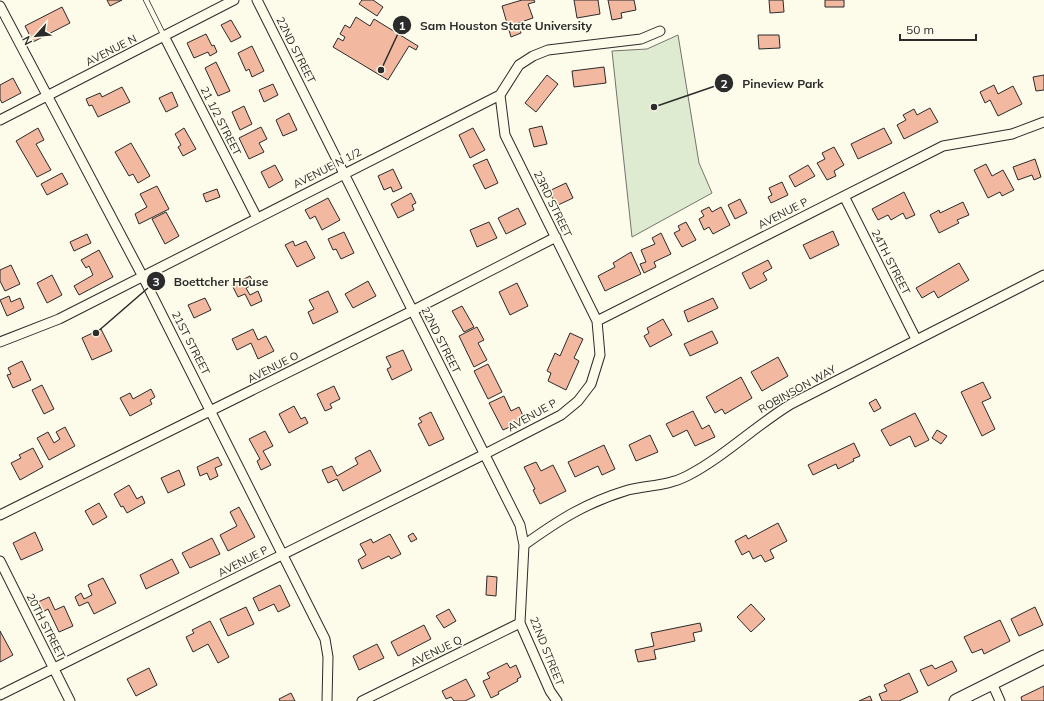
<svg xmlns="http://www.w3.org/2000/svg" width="1044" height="701" font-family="Mulish,sans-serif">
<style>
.green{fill:#deebd1;stroke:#74746e}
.building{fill:#f2b8a0;stroke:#2b2b2b}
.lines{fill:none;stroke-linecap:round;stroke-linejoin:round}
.lane-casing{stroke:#2b2b2b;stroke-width:6}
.street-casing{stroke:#2b2b2b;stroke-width:11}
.secondary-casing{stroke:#2b2b2b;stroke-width:15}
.lane{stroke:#fdfbea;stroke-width:4.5}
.street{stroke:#fdfbea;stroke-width:9}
.secondary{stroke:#fdfbea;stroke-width:13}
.labels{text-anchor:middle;stroke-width:3;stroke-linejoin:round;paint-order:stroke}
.street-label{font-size:11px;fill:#2b2b2b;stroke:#fdfbea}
.leader{fill:none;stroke:#2b2b2b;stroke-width:1.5}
.callout-dot{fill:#2b2b2b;stroke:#fdfbea;stroke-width:1.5}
.mark-label{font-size:12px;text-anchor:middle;font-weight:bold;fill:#fff}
.callout-label{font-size:12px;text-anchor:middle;font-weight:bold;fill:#2b2b2b;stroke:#fdfbea;stroke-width:3;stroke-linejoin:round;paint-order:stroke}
</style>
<rect width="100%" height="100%" fill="#fdfbea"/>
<path class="green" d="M678,35L699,163L712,193L632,237L612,51L647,49Z"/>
<path class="building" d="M107,0H122L110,6Z
M362,0H373L383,7L377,16L359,4Z
M522,0H534L535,2L528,4L533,18L518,23L521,33L511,37L502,6Z
M574,0H598L600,14L577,18Z
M608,0H634L636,10L621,13L622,18L612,20Z
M769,0H783L784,12L770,13Z
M825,0H844V7H825Z
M62,7L70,23L33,42L25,26Z
M356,17L370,26L374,19L418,46L416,50L409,46L388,80L333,47L338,38L343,41L345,37L340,34L345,25L350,28Z
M231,20L241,37L231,42L221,25Z
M206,34L212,46L214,45L217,52L210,56L208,52L194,58L187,43Z
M758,35H779L780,48L759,49Z
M252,46L264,71L252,77L249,69L246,71L238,53Z
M216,62L230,91L218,96L205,68Z
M604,67L606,83L574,87L572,71Z
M547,75L558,84L536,112L525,103Z
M1044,75V90L1036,91L1033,77Z
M13,78L21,93L2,103L0,99V85Z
M273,84L278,95L264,102L259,90Z
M994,85L998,94L1013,86L1022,104L998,116L990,100L985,103L980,92Z
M122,87L130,102L98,117L92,105L89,106L86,99L100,93L102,97Z
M172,92L178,106L166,112L159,98Z
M244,106L252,124L240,130L232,112Z
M930,108L938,122L904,139L897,125L906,120L903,115L914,109L917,115Z
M289,113L297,130L283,136L276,120Z
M542,126L547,144L534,147L529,129Z
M261,127L267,139L259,143L264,152L249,159L239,138Z
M38,128L44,140L36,144L51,170L37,177L16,141Z
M184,128L196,149L183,156L178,147L181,145L175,134Z
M473,128L485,150L470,158L459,135Z
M884,128L892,143L858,159L851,144Z
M131,143L150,176L138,183L133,174L129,176L115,152Z
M834,147L844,165L834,171L836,176L827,180L817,163L825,159L822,153Z
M487,159L498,183L485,189L473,165Z
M1035,159L1041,177L1034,180L1032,175L1018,180L1013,167Z
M986,164L992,176L1003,170L1014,190L1002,196L1000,192L988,198L974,170Z
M275,165L283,180L269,188L261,172Z
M808,165L815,176L795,187L789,176Z
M393,169L402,188L393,192L391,187L384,190L378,176Z
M62,173L68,184L47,195L41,184Z
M782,182L788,195L771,203L768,197L772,195L769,188Z
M566,183L573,198L556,206L549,191Z
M157,186L169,209L139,224L135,214L147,207L140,194Z
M217,189L220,197L206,202L203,194Z
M904,192L915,215L906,219L903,213L891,220L888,215L878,220L872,209Z
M411,193L416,203L412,205L414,210L398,218L391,204Z
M328,198L340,220L322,230L315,216L310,219L305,210Z
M740,199L747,213L735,219L728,205Z
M963,202L969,215L957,220L959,223L939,233L930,215L939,210L940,213Z
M709,207L712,212L721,207L730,225L713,234L709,227L704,230L699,219L704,216L701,211Z
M518,208L526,224L506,234L498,218Z
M166,212L179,236L165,244L152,219Z
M489,222L497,238L477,247L470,230Z
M686,222L696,240L682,247L674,233L680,230L678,226Z
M833,231L839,245L810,259L803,245Z
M344,232L354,253L341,259L336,249L333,250L328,239Z
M661,233L671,254L654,262L656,267L644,273L640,264L646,262L641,250L655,244L652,238Z
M87,234L91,243L74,251L70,242Z
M293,241L295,246L306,241L315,258L297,267L285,245Z
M99,250L113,277L79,295L74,286L93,275L89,266L86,268L81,260Z
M631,252L641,274L605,291L598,276L615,267L613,263Z
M768,260L772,268L763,273L767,280L750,289L742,273Z
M959,263L969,280L938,298L934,291L922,298L916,288Z
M11,265L20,284L5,291L0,281V270Z
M52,275L62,295L47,303L37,283Z
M250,276L254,284L246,288L250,295L258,291L262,301L251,306L245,294L238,297L232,285Z
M368,281L376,296L353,308L345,294Z
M517,283L528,306L510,315L499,292Z
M328,291L338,312L313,324L308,312L314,309L309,300Z
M9,296L11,302L20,298L24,308L7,316L0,300Z
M205,298L211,310L194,318L188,305Z
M713,298L718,308L688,322L684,311Z
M462,306L474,327L464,332L452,311Z
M663,319L672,335L650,347L644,336L649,333L647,328Z
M477,327L484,340L478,343L487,360L474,367L459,336Z
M101,329L112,351L92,360L82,338Z
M253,329L258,340L266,336L274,351L258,359L251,343L237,350L232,339Z
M712,331L718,343L690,356L684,344Z
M570,333L583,339L574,358L579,361L566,390L548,381L551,373L547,371L555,353L560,356Z
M403,350L412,370L392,380L387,369L391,367L386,357Z
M778,357L788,376L762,391L751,372Z
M22,361L31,380L13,388L7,375L11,374L8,368Z
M488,364L502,392L488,399L474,371Z
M741,377L752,398L725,414L722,409L715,413L706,397Z
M983,382L991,398L982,402L995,429L982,436L961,392Z
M42,385L54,409L44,414L32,390Z
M334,386L340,399L330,404L332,408L325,411L317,394Z
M151,389L155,397L150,400L152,404L130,416L120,398L130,393L133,399Z
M504,396L511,411L519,407L525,420L503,430L489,403Z
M876,399L881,408L874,412L869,403Z
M294,406L301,419L305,417L308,423L289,433L279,414Z
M693,411L702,429L709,425L715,437L695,446L687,430L673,437L666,424Z
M431,412L444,439L429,446L418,424L422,422L419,418Z
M915,413L929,440L915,447L910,436L890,446L881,430Z
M65,427L75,446L49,460L37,438L48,432L54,443L60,439L56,432Z
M937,430L947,436L941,444L932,438Z
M265,431L273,446L263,451L271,465L261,470L257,461L260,459L249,439Z
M650,435L658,452L636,461L629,445Z
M854,443L860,456L853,459L854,461L838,469L836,464L813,475L808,465Z
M604,445L615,469L602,475L598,466L575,477L568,462Z
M33,448L43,467L20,480L11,463L21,458L19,455Z
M370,450L381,471L343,491L337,479L328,483L322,470L332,466L337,476L358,464L355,458Z
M218,457L222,465L215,468L218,476L210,480L207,473L200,476L197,467Z
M536,462L541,471L553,465L566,491L540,504L533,490L535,489L524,467Z
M179,470L185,485L168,493L161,478Z
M129,485L137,499L142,496L145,503L127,513L123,506L121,507L114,494Z
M99,503L107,517L93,525L85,511Z
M239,507L255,537L228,551L220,535L237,526L230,512Z
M778,523L787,541L770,550L774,558L765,562L761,555L753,559L749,551L742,555L735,541L746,535L748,539Z
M35,532L43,550L21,560L13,543Z
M413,533L417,539L411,542L408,536Z
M390,534L401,554L391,559L389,556L362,569L358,560L366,555L360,544L371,539L373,543Z
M212,538L220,554L190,568L182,553Z
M172,559L179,573L146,589L140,575Z
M487,576L497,577L496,596L486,595Z
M103,578L116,603L94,614L88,602L79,606L75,597L81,593L84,599L92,595L88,585Z
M280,585L290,606L278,612L274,604L259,611L253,598Z
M49,597L55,610L64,606L73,626L59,632L48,609L43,612L38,602Z
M751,604L765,619L751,632L737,617Z
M246,607L254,624L228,636L220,619Z
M1035,607L1043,625L1019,636L1011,619Z
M449,609L456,621L444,628L436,616Z
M1000,620L1010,641L984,654L982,649L972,653L964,637Z
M210,621L229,657L218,663L208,644L193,652L186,637L194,633L192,630Z
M700,623L702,631L693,633L695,641L654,650L656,659L638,662L635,650L654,646L651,633Z
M424,625L431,639L398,656L391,642Z
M0,631L13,655L0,662Z
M377,644L384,658L359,670L353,656Z
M952,661L957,671L928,686L920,670L932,665L935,669Z
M507,663L510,668L516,665L521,677L517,679L518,681L498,692L499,694L491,698L483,681L490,678L487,673Z
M149,668L157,685L136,696L127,679Z
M909,673L918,692L899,701H882L879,694L887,691L884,685Z
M466,679L475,696L465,701H454L451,697L446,699L442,691Z
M1044,686V701H1022L1021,697Z
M291,693L295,701H280L279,699Z
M870,696L872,701H859Z"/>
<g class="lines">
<defs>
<path id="lane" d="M146,0L164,36"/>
<path id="street" d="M257,0L520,525L524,545L520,623L550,691L557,701
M0,6L143,277L325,639L328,657L327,701
M164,36L257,218
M0,120L234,0
M844,196L916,339
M597,321L943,146L1012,134L1044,122
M0,342L59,319L500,95L519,65L533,56L548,50L641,39L660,31
M0,515L412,311L556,237
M524,545C559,520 585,503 628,490C648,485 668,486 687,476C724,457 755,426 791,404L1044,275
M0,561L70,701
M992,683L1000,701
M0,695L485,454L561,415L578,401L591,384L600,355L597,321L505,135L500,95
M362,701L520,623"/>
<path id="secondary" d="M956,701L1044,657"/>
</defs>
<use href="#lane" class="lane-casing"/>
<use href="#street" class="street-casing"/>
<use href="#secondary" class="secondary-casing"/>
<use href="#lane" class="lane"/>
<use href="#street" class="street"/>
<use href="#secondary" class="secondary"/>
</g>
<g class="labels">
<g class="street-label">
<text transform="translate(111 50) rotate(-27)" y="4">AVENUE N</text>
<text transform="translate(296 50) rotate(63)" y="4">22ND STREET</text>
<text transform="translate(221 121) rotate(63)" y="4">21 1/2 STREET</text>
<text transform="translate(327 168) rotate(-27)" y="4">AVENUE N 1/2</text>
<text transform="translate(553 204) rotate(64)" y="4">23RD STREET</text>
<text transform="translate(783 213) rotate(-27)" y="4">AVENUE P</text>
<text transform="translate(891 262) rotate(63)" y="4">24TH STREET</text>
<text transform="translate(441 340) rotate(63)" y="4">22ND STREET</text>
<text transform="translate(191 343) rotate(63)" y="4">21ST STREET</text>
<text transform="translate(273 367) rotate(-27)" y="4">AVENUE O</text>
<text transform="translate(797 389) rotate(-29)" y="4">ROBINSON WAY</text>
<text transform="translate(532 415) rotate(-29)" y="4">AVENUE P</text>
<text transform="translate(243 561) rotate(-27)" y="4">AVENUE P</text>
<text transform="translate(46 626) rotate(63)" y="4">20TH STREET</text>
<text transform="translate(436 651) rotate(-26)" y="4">AVENUE Q</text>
<text transform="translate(547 651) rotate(68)" y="4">22ND STREET</text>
</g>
</g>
<path class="leader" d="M381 70L402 25M654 107L724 83M96 333L156 281"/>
<g class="callout-dot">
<circle cx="381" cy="70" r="4"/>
<circle cx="654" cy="107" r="4"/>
<circle cx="96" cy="333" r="4"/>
<circle cx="402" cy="25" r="10"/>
<circle cx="724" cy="83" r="10"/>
<circle cx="156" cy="281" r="10"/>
</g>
<g class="mark-label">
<text x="402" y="30">1</text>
<text x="724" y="88">2</text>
<text x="156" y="286">3</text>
</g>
<g class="callout-label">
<text x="506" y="30">Sam Houston State University</text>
<text x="783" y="88">Pineview Park</text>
<text x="221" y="286">Boettcher House</text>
</g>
<g transform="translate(36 36) rotate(243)" stroke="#fdfbea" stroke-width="3" paint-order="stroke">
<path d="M0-3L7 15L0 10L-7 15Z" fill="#2b2b2b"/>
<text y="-6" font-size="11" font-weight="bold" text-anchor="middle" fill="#2b2b2b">N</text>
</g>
<path d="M900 34v6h76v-6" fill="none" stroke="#2b2b2b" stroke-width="2"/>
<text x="906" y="34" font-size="12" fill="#2b2b2b" stroke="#fdfbea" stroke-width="3" paint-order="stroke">50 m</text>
</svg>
